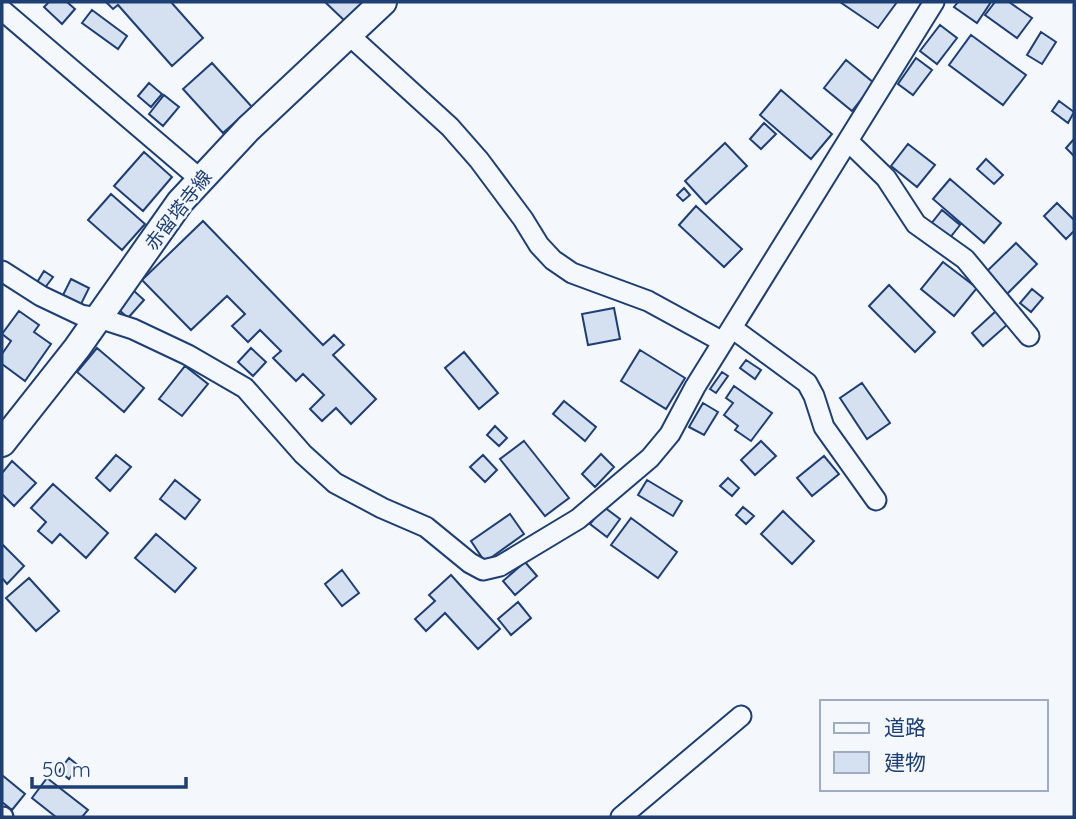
<svg xmlns="http://www.w3.org/2000/svg" width="1076" height="819" font-family="Quicksand,'Noto Sans JP',sans-serif">
<style>
.building{fill:#d5e0f0;stroke:#1d3f73;stroke-width:2}
.lines{fill:none;stroke-linecap:round;stroke-linejoin:round}
.minor-casing{stroke:#1d3f73;stroke-width:23}
.secondary-casing{stroke:#1d3f73;stroke-width:30}
.minor{stroke:#f4f7fb;stroke-width:19}
.secondary{stroke:#f4f7fb;stroke-width:26}
.labels{text-anchor:middle;stroke-width:5;stroke-linejoin:round;paint-order:stroke}
.street-label{font-size:19px;fill:#1d3f73;stroke:#f4f7fb}
</style>
<rect width="100%" height="100%" fill="#f4f7fb"/>
<path class="building" d="M49,2H67L75,9L62,24L44,7Z
M106,2H171L203,38L172,66L118,5L113,9Z
M325,2H367L347,23Z
M840,2H897L878,28Z
M958,2H991L977,23L954,7Z
M995,2H1009L1032,18L1017,38L985,15Z
M92,10L127,36L118,49L82,23Z
M940,25L957,38L937,64L920,51Z
M1041,32L1056,42L1042,64L1027,55Z
M971,35L1026,75L1003,105L949,65Z
M916,58L932,70L913,95L898,84Z
M846,60L874,83L852,111L824,88Z
M212,63L252,107L223,133L183,89Z
M149,83L162,94L151,107L138,96Z
M781,90L832,134L811,159L760,115Z
M164,95L179,107L163,126L149,114Z
M1059,101L1074,112L1068,123L1052,111Z
M764,123L776,134L761,149L750,139Z
M1074,139V156L1066,148Z
M725,143L747,166L706,204L685,181Z
M908,144L935,165L917,187L891,166Z
M144,152L172,177L143,211L114,186Z
M986,159L1003,175L994,184L977,169Z
M950,179L1001,223L984,243L933,199Z
M684,188L690,195L683,201L677,195Z
M111,194L145,224L122,250L88,220Z
M1057,203L1074,220V231L1066,239L1044,216Z
M696,206L742,249L724,267L679,225Z
M942,210L960,225L945,244L927,229Z
M203,221L323,345L334,335L344,345L333,355L376,399L351,424L336,408L322,421L310,409L324,395L303,374L296,381L273,358L281,351L260,330L248,342L232,326L245,314L227,296L191,330L142,280Z
M1016,243L1037,264L1002,299L981,277Z
M943,262L977,288L954,316L921,289Z
M44,271L53,277L44,289L36,284Z
M71,279L89,288L81,304L63,295Z
M889,285L935,332L915,352L869,306Z
M1032,289L1043,298L1031,312L1020,303Z
M133,290L144,300L128,318L117,308Z
M614,308L620,339L588,345L582,314Z
M19,311L39,325L34,332L51,344L25,381L2,364V354L11,341L2,334Z
M996,311L1008,324L983,346L972,333Z
M97,348L144,388L124,412L77,372Z
M251,348L266,362L253,376L238,362Z
M640,350L685,378L666,409L621,381Z
M464,352L498,393L479,409L445,368Z
M746,360L761,370L755,379L740,368Z
M185,366L208,384L182,416L159,399Z
M722,372L728,376L716,393L710,389Z
M862,383L890,423L867,439L840,398Z
M734,386L772,413L751,441L735,430L738,426L724,415L733,403L726,398Z
M564,401L596,427L585,441L553,414Z
M703,403L718,412L704,435L689,427Z
M495,426L507,438L499,446L487,435Z
M524,441L569,498L545,516L500,459Z
M761,441L776,456L755,475L741,460Z
M601,454L614,467L595,487L582,474Z
M116,455L131,467L110,491L96,478Z
M483,455L497,470L485,482L470,467Z
M824,456L839,474L812,496L797,478Z
M12,461L36,483L14,506L2,494V473Z
M728,478L739,488L732,496L720,486Z
M175,480L200,500L185,519L160,499Z
M647,480L682,501L673,516L638,495Z
M53,484L108,533L86,558L60,534L52,543L38,531L46,522L31,508Z
M604,507L620,519L607,537L590,524Z
M743,507L754,516L746,524L736,515Z
M783,511L814,541L792,564L761,534Z
M510,514L524,534L485,562L471,541Z
M631,518L677,552L658,578L611,545Z
M156,534L196,568L175,592L135,558Z
M2,544L24,566L7,584L2,578Z
M525,562L537,576L515,595L503,581Z
M342,570L359,593L342,606L325,584Z
M451,575L500,629L478,649L445,613L426,631L415,619L435,601L429,595Z
M29,578L59,611L36,631L6,598Z
M518,602L531,618L511,635L498,619Z
M69,758L79,766L69,779L59,771Z
M2,775L25,794L12,810L2,802Z
M47,778L88,810L82,817H56L32,798Z"/>
<g class="lines">
<defs>
<path id="minor" d="M2,10L200,179
M349,35L450,127L479,160L523,219L539,245L553,260L572,273L648,301L723,342
M848,141L886,178L916,224L965,259L1029,336
M2,271L41,296L81,315L99,318L133,329L188,355L245,388L303,454L335,483L382,508L426,527L470,563L483,570L500,566L578,519L650,458L670,434L695,387L934,2
M732,328L807,383L814,396L824,427L876,500
M2,817H3
M621,817L741,716"/>
<path id="secondary" d="M2,443L77,348L180,202L248,129L383,2"/>
</defs>
<use href="#minor" class="minor-casing"/>
<use href="#secondary" class="secondary-casing"/>
<use href="#minor" class="minor"/>
<use href="#secondary" class="secondary"/>
</g>
<g class="labels">
<g class="street-label">
<text transform="translate(178 210) rotate(-52)" y="7">赤留塔寺線</text>
</g>
</g>
<rect width="1076" height="819" fill="none" stroke="#1d3f73" stroke-width="7"/>
<rect x="820" y="700" width="228" height="91" fill="#f4f7fb" stroke="#9eadc5" stroke-width="2"/>
<rect x="834" y="723" width="35" height="10" fill="#f4f7fb" stroke="#9eadc5" stroke-width="2"/>
<text x="884" y="735" font-size="21" fill="#1d3f73">道路</text>
<rect x="834" y="752" width="35" height="21" fill="#d5e0f0" stroke="#9eadc5" stroke-width="2"/>
<text x="884" y="770" font-size="21" fill="#1d3f73">建物</text>
<path d="M32 777v10h154v-10" fill="none" stroke="#1d3f73" stroke-width="3.5"/>
<text x="42" y="777" font-size="21" fill="#1d3f73" stroke="#f4f7fb" stroke-width="5" paint-order="stroke">50 m</text>
</svg>
